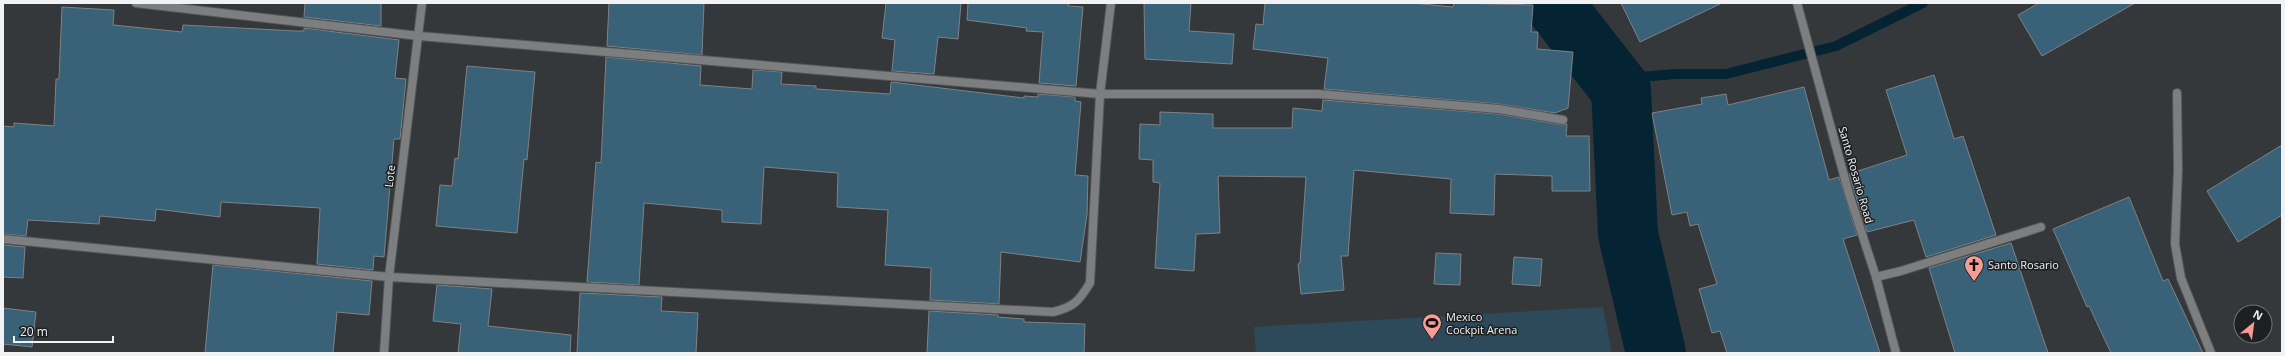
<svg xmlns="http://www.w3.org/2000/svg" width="2285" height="356" font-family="'Open Sans',sans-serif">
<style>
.green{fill:#2d4a5a}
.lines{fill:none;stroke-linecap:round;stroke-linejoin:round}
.stream{stroke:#042433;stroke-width:10}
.river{stroke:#042433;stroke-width:60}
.building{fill:#396177;stroke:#7e8284}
.service-casing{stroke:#535658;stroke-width:10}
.minor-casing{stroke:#535658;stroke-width:10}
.tertiary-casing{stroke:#535658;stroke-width:10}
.service{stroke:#7d7e7f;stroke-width:8}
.minor{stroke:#7d7e7f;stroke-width:8}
.tertiary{stroke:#7d7e7f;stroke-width:8}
.labels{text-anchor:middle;stroke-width:3;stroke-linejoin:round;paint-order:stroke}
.street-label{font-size:11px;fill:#f0f2f3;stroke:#1e1f20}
.poi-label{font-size:11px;fill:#f0f2f3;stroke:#1e1f20;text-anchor:start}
</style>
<rect width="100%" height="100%" fill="#35383a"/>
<path class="green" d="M1603,307L1612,353H1256L1254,327Z"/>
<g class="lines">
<path class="stream" d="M1621,90V82L1640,77L1675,74H1726L1836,46L1923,3"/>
<path class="river" d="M1553,3L1621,90L1628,234L1656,353"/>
</g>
<path class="building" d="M305,3H381V26L304,17Z
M609,3H704L702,55L607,46Z
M886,3H961L958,39L938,37L934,74L892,71L895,40L882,38Z
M968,3H1069L1068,6L1083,7L1076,86L1039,83L1043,32L1026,31L1027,28L967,20Z
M1144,3H1191L1189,31L1234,34L1232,64L1145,59Z
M1265,3H1412L1453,7L1454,3L1533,5L1531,32H1538L1537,49L1573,52L1568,108L1555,113L1499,104L1324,89L1328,58L1253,49L1256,24L1263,25Z
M1621,3H1722L1640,42Z
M2039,3H2135L2042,56L2018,15Z
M62,7L114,10L113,25L182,32L183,25L296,31H304V28L399,40L395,78L406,79L400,139H394L384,257L374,256L373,270L317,264L320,208L221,202L220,217L156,209L155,221L100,216L99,224L28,220L26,236L3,234V126L14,127V123L54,126L56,79H59Z
M606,57L701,66L700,85L752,89L753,70L782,72L781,84L816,86V89L890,94L891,82L1024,98V96L1038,97V94L1075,97V101L1081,102L1075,175L1088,176L1087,215L1080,262L1001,252L999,304L930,300L931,268L885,265L888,210L837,207L838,173L764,167L761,224L722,222V210L644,203L639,285L587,282L596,162L601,163Z
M467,66L535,72L527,160L524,159L517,233L436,226L440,185L452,186L455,158L458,159Z
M1934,75L1954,139L1963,136L1996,235L1926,257L1914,220L1867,232L1849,174L1907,155L1886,90Z
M1804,87L1829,180L1839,177L1857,235L1843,239L1880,353H1727L1720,331L1712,333L1699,289L1717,284L1698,224L1690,226L1687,212L1672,215L1652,113L1702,104L1701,98L1726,94L1728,105Z
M1323,100L1498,114L1562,125L1567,124L1566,136H1589L1590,191H1552V176L1495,174L1494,215L1450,213L1451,179L1354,170L1348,256H1341L1344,290L1301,294L1298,264L1300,263L1306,177L1218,176L1220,233L1196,234L1194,271L1155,268L1160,183L1153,182V160L1139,159L1140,124L1160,125V112L1213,114V128H1292L1293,108L1322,111Z
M2282,145V215L2238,242L2207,191Z
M2129,197L2163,281L2168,279L2203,353H2111L2089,306L2087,307L2053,229Z
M2011,243L2048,353H1955L1929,268Z
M3,245L25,247L23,278L3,277Z
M1436,253L1461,254L1460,285L1434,284Z
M1514,257L1542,259L1540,286L1512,284Z
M213,265L372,281L369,315L337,312L333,353H205Z
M437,285L492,289L488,326L571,335L570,353H458L461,324L433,321Z
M580,293L662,297L661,311L698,313L696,353H577Z
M3,308L36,312L32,347L3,344Z
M929,311L998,315V317L1024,319V322L1085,324L1084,353H927Z"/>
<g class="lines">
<defs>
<path id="service" d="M1876,277L1901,271L2041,227"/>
<path id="minor" d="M136,3L419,36L1100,94H1318L1499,109L1563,120
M2177,93L2178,170L2175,244L2181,278L2211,353
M3,239L389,277L1053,312C1074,307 1079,301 1090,283L1100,94L1111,3
M384,353L389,277L422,3"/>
<path id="tertiary" d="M1797,3L1849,194L1876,277L1896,353"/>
</defs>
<use href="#service" class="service-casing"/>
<use href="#minor" class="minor-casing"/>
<use href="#tertiary" class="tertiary-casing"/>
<use href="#service" class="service"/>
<use href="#minor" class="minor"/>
<use href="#tertiary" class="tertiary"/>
</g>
<defs>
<symbol id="church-pin" viewBox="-11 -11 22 30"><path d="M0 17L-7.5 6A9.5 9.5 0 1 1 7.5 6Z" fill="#f59c95" stroke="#1e1f20"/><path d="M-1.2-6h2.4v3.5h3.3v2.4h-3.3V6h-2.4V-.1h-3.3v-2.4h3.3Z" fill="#111"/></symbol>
<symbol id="stadium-pin" viewBox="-11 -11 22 30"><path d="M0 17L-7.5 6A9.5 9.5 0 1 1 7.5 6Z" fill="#f59c95" stroke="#1e1f20"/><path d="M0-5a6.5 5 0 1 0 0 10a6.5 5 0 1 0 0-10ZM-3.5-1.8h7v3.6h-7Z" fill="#111"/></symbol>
</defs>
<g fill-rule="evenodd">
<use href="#church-pin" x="1963" y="254" width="22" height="30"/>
<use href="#stadium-pin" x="1421" y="312" width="22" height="30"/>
</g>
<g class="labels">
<g class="street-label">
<text transform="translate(1856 175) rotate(74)" y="4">Santo Rosario Road</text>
<text transform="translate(390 176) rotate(-83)" y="4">Lote</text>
</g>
<g class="poi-label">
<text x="1988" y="269">Santo Rosario</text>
<text x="1446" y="321">Mexico<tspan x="1446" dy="13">Cockpit Arena</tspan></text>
</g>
</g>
<rect width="2285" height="356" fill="none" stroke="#f0f2f3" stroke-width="8"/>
<g transform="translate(2253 324) rotate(29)"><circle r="19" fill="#1e1f20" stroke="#727374"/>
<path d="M0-3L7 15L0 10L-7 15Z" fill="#f59c95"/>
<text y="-6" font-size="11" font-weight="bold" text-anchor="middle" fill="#f0f2f3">N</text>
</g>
<path d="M14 336v6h99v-6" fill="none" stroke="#f0f2f3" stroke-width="2"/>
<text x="20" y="336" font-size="12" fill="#f0f2f3" stroke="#1e1f20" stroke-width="3" paint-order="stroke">20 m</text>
</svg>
